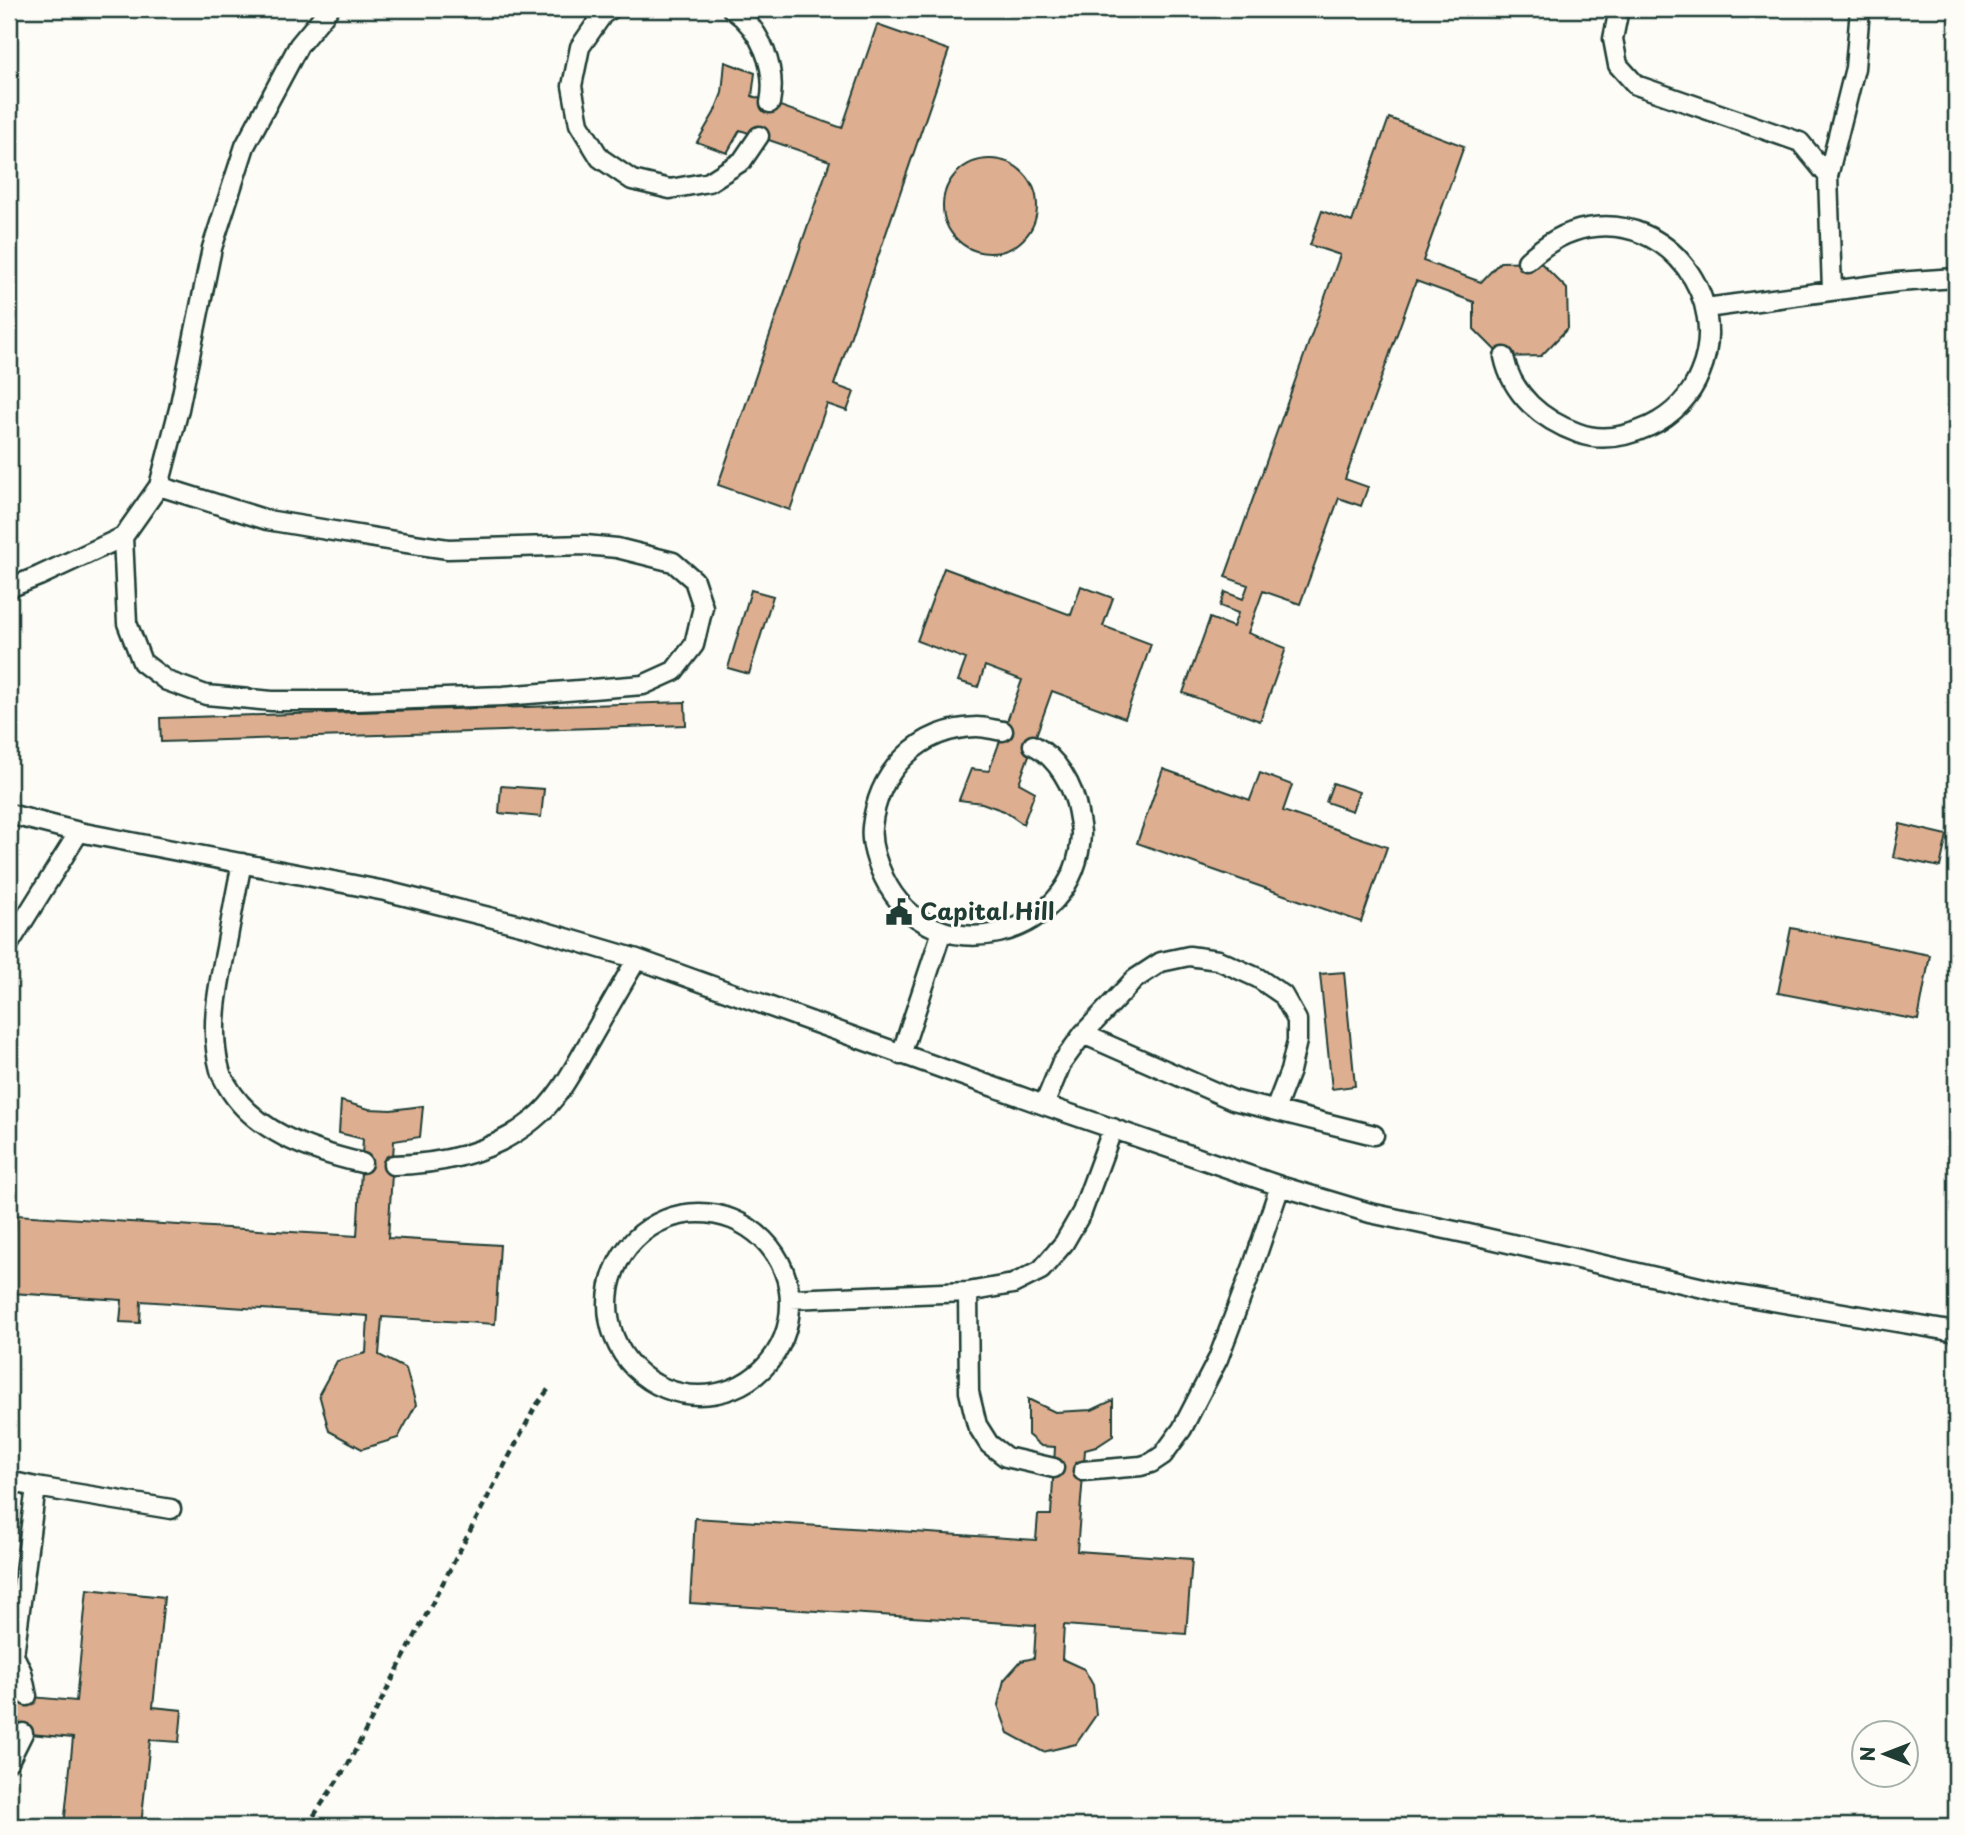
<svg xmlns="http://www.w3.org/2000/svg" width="1965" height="1835" font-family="'Playpen Sans',sans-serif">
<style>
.building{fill:#deae90;stroke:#1f3d34;stroke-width:2}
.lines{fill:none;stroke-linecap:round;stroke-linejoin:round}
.service-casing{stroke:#1f3d34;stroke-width:23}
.path{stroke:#1f3d34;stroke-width:4.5;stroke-dasharray:7 5;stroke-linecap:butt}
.service{stroke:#fdfcf7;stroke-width:18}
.labels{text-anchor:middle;stroke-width:6;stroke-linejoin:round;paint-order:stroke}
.poi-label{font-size:23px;font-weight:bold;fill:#1f3d34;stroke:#fdfcf7;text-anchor:start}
</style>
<rect width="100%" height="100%" fill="#fdfcf7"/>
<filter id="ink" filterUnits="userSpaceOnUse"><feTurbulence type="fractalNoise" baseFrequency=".0143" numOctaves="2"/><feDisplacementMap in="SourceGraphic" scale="14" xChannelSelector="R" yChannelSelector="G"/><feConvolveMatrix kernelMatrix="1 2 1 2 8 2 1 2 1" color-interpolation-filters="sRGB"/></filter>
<g filter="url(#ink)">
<path class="building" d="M877,25L949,50L834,385L854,392L847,411L827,404L790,510L718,485L830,161L740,130L727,153L697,142L714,113L722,93L725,62L755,73L752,96L842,128Z
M1389,118L1464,146L1423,261L1481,282L1500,262L1539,261L1567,289L1568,328L1541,356L1502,357L1474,329V302L1416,281L1345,479L1368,487L1361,506L1339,498L1300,604L1263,591L1248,633L1286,648L1260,721L1183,693L1210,618L1233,627L1238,613L1220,606L1225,592L1243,599L1248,585L1225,577L1340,255L1310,245L1322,211L1352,222Z
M943 206a47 47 0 1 1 94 0a47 47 0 1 1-94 0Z
M944,568L1071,615L1081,586L1113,598L1103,626L1151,644L1125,718L1052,691L1019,783L1035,792L1023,824L1004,811L982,803L959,800L971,769L989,771L1022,680L985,666L978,687L958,681L966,659L917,641Z
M751,590L773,596L749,674L728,668Z
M685,702L686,725L161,742L160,718Z
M1163,769L1250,800L1260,773L1292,785L1283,811L1387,847L1361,922L1137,843Z
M1333,783L1359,792L1352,811L1326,802Z
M501,786L544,789L541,817L499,813Z
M1900,824L1947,835L1940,867L1893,857Z
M1791,928L1930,955L1918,1020L1778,993Z
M1344,972L1355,1086L1332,1089L1320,974Z
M341,1101L369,1109L391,1110L423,1106L420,1137L394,1141L388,1238L500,1245L495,1324L382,1317L379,1355L406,1369L416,1405L398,1438L362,1449L329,1431L319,1394L337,1361L366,1353L368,1316L141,1301L140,1323L120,1322L122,1300L11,1293L16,1215L357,1236L363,1139L339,1133Z
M1028,1399L1055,1412L1092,1410L1113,1400V1436L1096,1447L1085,1450L1077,1551L1192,1559L1186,1634L1064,1625L1062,1659L1084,1669L1093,1685L1096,1715L1076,1744L1043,1752L1008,1733L998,1705L1004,1680L1021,1661L1034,1658L1036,1625L690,1603L695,1518L1036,1540L1038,1515H1051L1055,1447L1041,1446L1028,1435Z
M87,1589L164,1597L153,1707L182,1710L179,1742L150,1740L141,1826H64L73,1738L9,1732V1695L76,1701Z"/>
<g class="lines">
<defs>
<path id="service" d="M611,9L603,14L580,47L572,86L579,124L600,158L632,180L670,189L709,182L742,161L759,136
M732,9C761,29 777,68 770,103
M1619,9L1613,39L1618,65L1636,85L1800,142L1828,176L1855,68L1860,9
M1828,176L1832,290
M1706,308L1897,282L1956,278
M1504,357C1512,395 1542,420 1578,433C1601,442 1628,436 1650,426C1673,415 1691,396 1700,373C1731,299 1668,213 1587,228C1564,232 1544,245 1527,261
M123,537L127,623L142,662L167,681L206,695L272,701H356L503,696L643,685L674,671L694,645L703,607L694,580L673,562L617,548L585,545L448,549L400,542L267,520L159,486
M9,588L39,576L123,537L159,486L179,409L212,248L245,146L299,45L329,9
M1003,731C995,730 985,727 977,727C919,728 878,771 872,827C870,844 877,863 884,878C931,976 1077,941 1081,834C1081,828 1079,820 1078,813C1074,787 1057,757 1033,745
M9,814L79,832L385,891L525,926L637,959L1044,1105L1280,1186L1370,1213L1469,1234L1725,1293L1956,1332
M242,863C236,891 231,920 226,948C218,988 209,1030 220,1070C221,1075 224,1080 227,1085C254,1132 311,1151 362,1163
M9,944L79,832
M1083,1034L1233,1100L1374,1135
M901,1055L942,931
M1044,1105L1061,1064L1083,1034L1135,979L1161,962L1189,956L1218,960L1258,978L1283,995L1297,1020V1041L1290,1071L1275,1110
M393,1165C443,1164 493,1153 533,1120C558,1100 573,1070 589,1042C605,1014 621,986 637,959
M608 1304a91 91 0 1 1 182 0a91 91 0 1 1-182 0Z
M968,1292L969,1392L977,1425L989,1444L1006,1457L1054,1468
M790,1299L968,1292L1013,1284L1041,1270L1064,1243L1082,1212L1113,1128
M1083,1471L1141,1466L1151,1463L1163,1455L1182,1429L1218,1359L1253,1266L1280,1186
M9,1481L36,1487L171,1509
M9,1654L14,1655L22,1672L27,1696
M14,1655L36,1487
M9,1761L23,1733"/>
</defs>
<use href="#service" class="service-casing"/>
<path class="path" d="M307,1826L347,1766L535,1407L550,1387"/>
<use href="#service" class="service"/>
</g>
</g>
<defs>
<symbol id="civic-bare" viewBox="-9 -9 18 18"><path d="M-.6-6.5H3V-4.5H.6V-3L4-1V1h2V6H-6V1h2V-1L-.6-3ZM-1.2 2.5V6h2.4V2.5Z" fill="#1f3d34" stroke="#fdfcf7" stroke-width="2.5" paint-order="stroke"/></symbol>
</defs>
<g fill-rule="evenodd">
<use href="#civic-bare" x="880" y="893" width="38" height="38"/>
</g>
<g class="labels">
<g class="poi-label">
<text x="920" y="920">Capital Hill</text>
</g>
</g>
<rect width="1965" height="1835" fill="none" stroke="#fdfcf7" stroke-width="35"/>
<rect x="18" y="18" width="1930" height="1800" fill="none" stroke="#1f3d34" stroke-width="2.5" filter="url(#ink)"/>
<g transform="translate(1885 1754) rotate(270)"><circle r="33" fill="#fdfcf7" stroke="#a4b0a9" stroke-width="2"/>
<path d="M0-5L12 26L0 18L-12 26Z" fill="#1f3d34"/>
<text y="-10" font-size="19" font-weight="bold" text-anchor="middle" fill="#1f3d34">N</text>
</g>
</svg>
